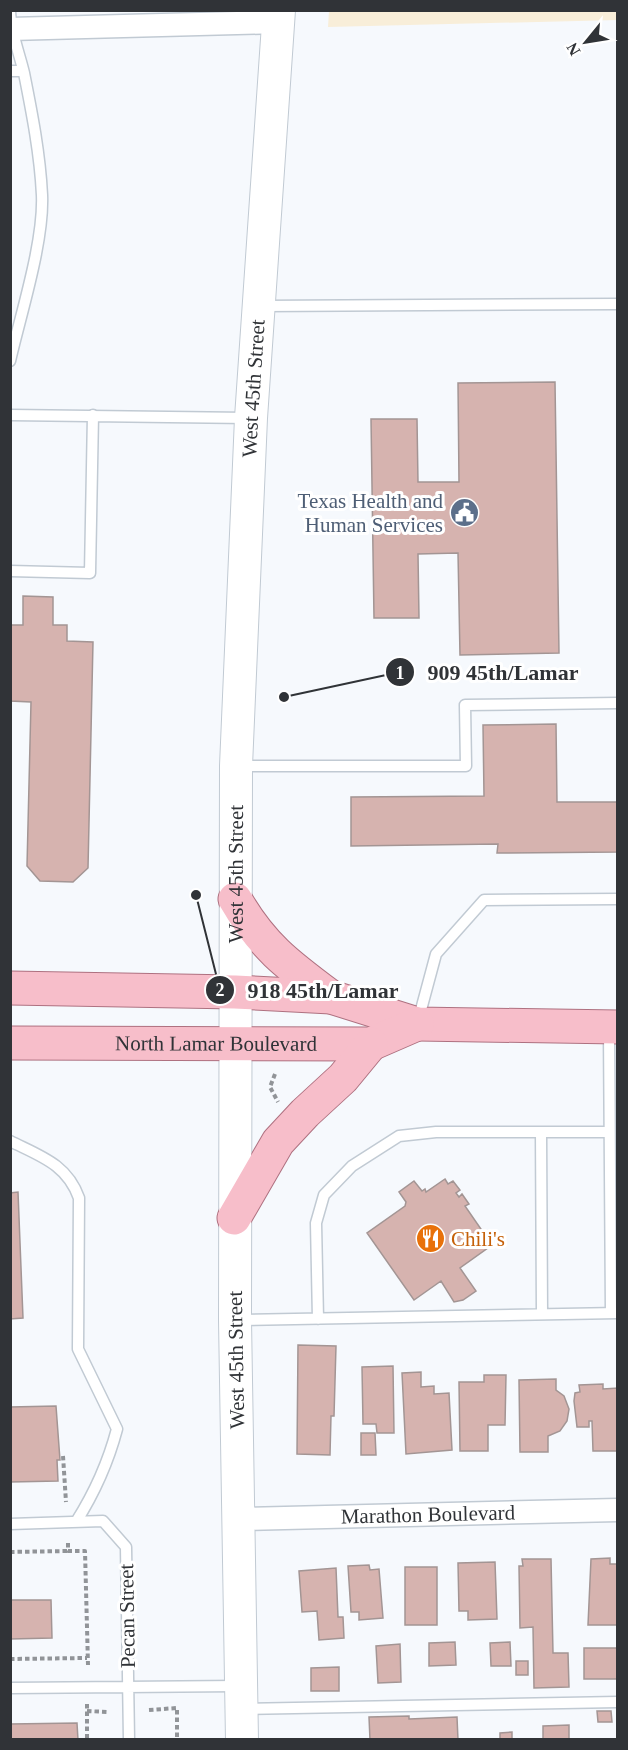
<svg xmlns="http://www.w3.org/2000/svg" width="628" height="1750" font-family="'Times New Roman',serif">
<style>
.medical{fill:#f8eed9}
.building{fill:#d6b3af;stroke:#a39594;stroke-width:1.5}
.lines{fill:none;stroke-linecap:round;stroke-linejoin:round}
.service-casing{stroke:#c1cad3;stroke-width:13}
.minor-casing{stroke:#c1cad3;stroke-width:25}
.secondary-casing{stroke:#c1cad3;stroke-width:34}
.primary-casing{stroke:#ae7180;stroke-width:35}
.path{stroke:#919498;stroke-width:4;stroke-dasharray:4.5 3;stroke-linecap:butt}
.service{stroke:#fff;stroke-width:10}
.minor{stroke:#fff;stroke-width:22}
.secondary{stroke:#fff;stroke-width:32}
.primary{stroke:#f7beca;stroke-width:33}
.labels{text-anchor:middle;stroke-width:6;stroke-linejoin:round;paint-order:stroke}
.street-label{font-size:21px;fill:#303337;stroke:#fff}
.service-label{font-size:21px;fill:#4e5e75;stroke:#fff;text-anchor:end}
.food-label{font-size:21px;fill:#c56008;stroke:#fff;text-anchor:start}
.leader{fill:none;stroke:#303337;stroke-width:2}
.callout-dot{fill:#303337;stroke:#fff;stroke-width:2}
.mark-label{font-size:18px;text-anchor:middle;font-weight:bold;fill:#fff}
.callout-label{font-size:22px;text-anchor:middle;font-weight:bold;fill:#303337;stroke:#fff;stroke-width:6;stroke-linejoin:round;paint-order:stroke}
</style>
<rect width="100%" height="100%" fill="#f6f9fd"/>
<path class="medical" d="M329,11L617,10L618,20L328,27Z"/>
<path class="building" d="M555,382L559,653L460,655L458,553L418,554L419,618H374L371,419H417L418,482H459L458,383Z
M23,596L53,597V625H67V641L93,642L88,868L73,882L40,881L27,866L31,702L10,701V625H23Z
M556,724L557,802H618V852L497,853L498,844L351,846V797L484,796L483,725Z
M445,1179L448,1184L453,1181L460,1190L456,1193L459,1197L462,1194L469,1204L465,1206L492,1245L460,1268L476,1291L463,1300L454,1302L441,1281L414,1300L367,1233L405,1206L406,1202L399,1192L414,1181L422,1191L425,1189L426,1192Z
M18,1192L23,1318L10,1319V1193Z
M298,1345L336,1346L334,1416H331L330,1455L297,1454Z
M393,1366L394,1433H377L376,1424H363L362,1367Z
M421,1372V1387L434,1386V1394L449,1393L452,1450L406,1454L402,1373Z
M484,1375H506L505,1425H488V1451H460L459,1382H484Z
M556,1379V1390L564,1396L569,1409L567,1421L560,1431L548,1436V1452H520L519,1380Z
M603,1384V1389L618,1388V1451H593L592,1421H589V1427H577L574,1401L575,1393L580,1392L579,1385Z
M56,1406L60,1460H57L58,1481L10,1482V1407Z
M361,1433H375L376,1455H361Z
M610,1558V1564H618V1625H588L591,1559Z
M522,1559H551L553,1653H568L569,1687L534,1688L533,1627L520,1628L519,1566H523Z
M495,1562L497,1619L468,1620V1611H459L458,1563Z
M369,1565L370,1570L379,1569L383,1618L359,1620V1612H351L348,1566Z
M405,1567H437V1625H405Z
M336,1568L338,1617H343L344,1638L319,1640L317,1611L302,1612L299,1571Z
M10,1600H51L52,1638L10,1639Z
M455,1642L456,1665L429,1666V1643Z
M510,1642L511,1666H491L490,1643Z
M400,1644L401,1682L378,1683L376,1646Z
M584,1648H618V1679H584Z
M516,1661H528V1675H516Z
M339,1667V1691H311V1668Z
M597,1711H611L612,1722H598Z
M409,1716V1719L457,1717L458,1740H370L369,1717Z
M77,1723L78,1740H10V1724Z
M569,1725V1740H543V1726Z
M512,1732V1740H500V1733Z"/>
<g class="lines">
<defs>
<path id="service" d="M10,11C11,33 19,52 24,73C32,113 40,154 42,195C44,242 21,313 10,361
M10,71H23
M261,306L618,304
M10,415L248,418
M10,571L90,573L93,415
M239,766H466L465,705L618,703
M418,1021L436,954L484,900L618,899
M609,1032L611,1313
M541,1132L542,1314
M10,1141C40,1156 67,1164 79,1198L78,1349L117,1429C108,1463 95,1492 76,1522
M318,1319L316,1223L324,1195L352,1166L399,1136L436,1132H608
M237,1320L618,1313
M10,1524L103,1521L126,1547L129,1740
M10,1688L238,1686
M245,1709L618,1702"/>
<g id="minor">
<path d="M10,29L278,22"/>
<path id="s1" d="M239,1519L618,1510"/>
</g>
<g id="secondary">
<path id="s2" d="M242,1740L235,1320L236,766L251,418L279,10"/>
</g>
<g id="primary">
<path d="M235,899C262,946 288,965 331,997"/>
<path d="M10,988L235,992L331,997L417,1024L618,1027"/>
<path id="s3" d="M10,1043L371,1044L417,1024"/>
<path d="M234,1218L278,1142L305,1113L343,1078L371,1044"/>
</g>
</defs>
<use href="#service" class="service-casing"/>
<use href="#minor" class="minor-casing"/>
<use href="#secondary" class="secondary-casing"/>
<use href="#primary" class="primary-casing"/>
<path class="path" d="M275,1074L270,1087L278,1102
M63,1456L66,1502
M68,1543V1551H85L88,1665
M10,1552L68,1551
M10,1659L87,1658
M87,1704V1740
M149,1710L177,1708V1740
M87,1711L107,1712"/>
<use href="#service" class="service"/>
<use href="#minor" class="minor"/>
<use href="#secondary" class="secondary"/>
<use href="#primary" class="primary"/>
</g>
<defs>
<symbol id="civic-disc" viewBox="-11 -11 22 22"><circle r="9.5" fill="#5c6f8a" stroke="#fff"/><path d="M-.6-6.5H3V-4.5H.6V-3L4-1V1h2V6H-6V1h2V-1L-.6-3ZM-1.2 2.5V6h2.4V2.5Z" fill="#fff"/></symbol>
<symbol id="restaurant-disc" viewBox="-11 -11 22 22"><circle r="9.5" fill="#e8710a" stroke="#fff"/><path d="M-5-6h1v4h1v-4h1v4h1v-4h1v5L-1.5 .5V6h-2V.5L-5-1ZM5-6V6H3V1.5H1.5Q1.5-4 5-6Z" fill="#fff"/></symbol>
</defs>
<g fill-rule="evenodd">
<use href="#civic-disc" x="448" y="496" width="33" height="33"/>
<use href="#restaurant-disc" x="414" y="1222" width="33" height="33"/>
</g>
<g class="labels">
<g class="street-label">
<text dy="7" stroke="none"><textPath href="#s2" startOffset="1352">West 45th Street</textPath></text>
<text dy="7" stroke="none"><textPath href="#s2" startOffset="866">West 45th Street</textPath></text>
<text dy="7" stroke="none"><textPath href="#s3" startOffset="206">North Lamar Boulevard</textPath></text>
<text transform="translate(236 1360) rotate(-91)" y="7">West 45th Street</text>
<text dy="7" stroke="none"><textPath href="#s1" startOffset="189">Marathon Boulevard</textPath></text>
<text transform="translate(127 1616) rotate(-91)" y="7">Pecan Street</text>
</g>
<g class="service-label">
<text x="443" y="508">Texas Health and<tspan x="443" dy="24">Human Services</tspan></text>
</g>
<g class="food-label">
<text x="451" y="1246">Chili's</text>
</g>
</g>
<path class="leader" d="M284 697L400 672M196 895L220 990"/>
<g class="callout-dot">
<circle cx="284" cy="697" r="6"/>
<circle cx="196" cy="895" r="6"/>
<circle cx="400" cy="672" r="15"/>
<circle cx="220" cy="990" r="15"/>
</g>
<g class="mark-label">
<text x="400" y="679">1</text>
<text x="220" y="996">2</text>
</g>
<g class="callout-label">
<text x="503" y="680">909 45th/Lamar</text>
<text x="323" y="998">918 45th/Lamar</text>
</g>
<rect width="628" height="1750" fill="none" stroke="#303337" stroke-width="24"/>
<g transform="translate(586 42) rotate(240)" stroke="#ffffff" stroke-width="4.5" paint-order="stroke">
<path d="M0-4.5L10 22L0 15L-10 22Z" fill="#303337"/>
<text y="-9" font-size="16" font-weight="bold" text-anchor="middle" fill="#303337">N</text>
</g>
</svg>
